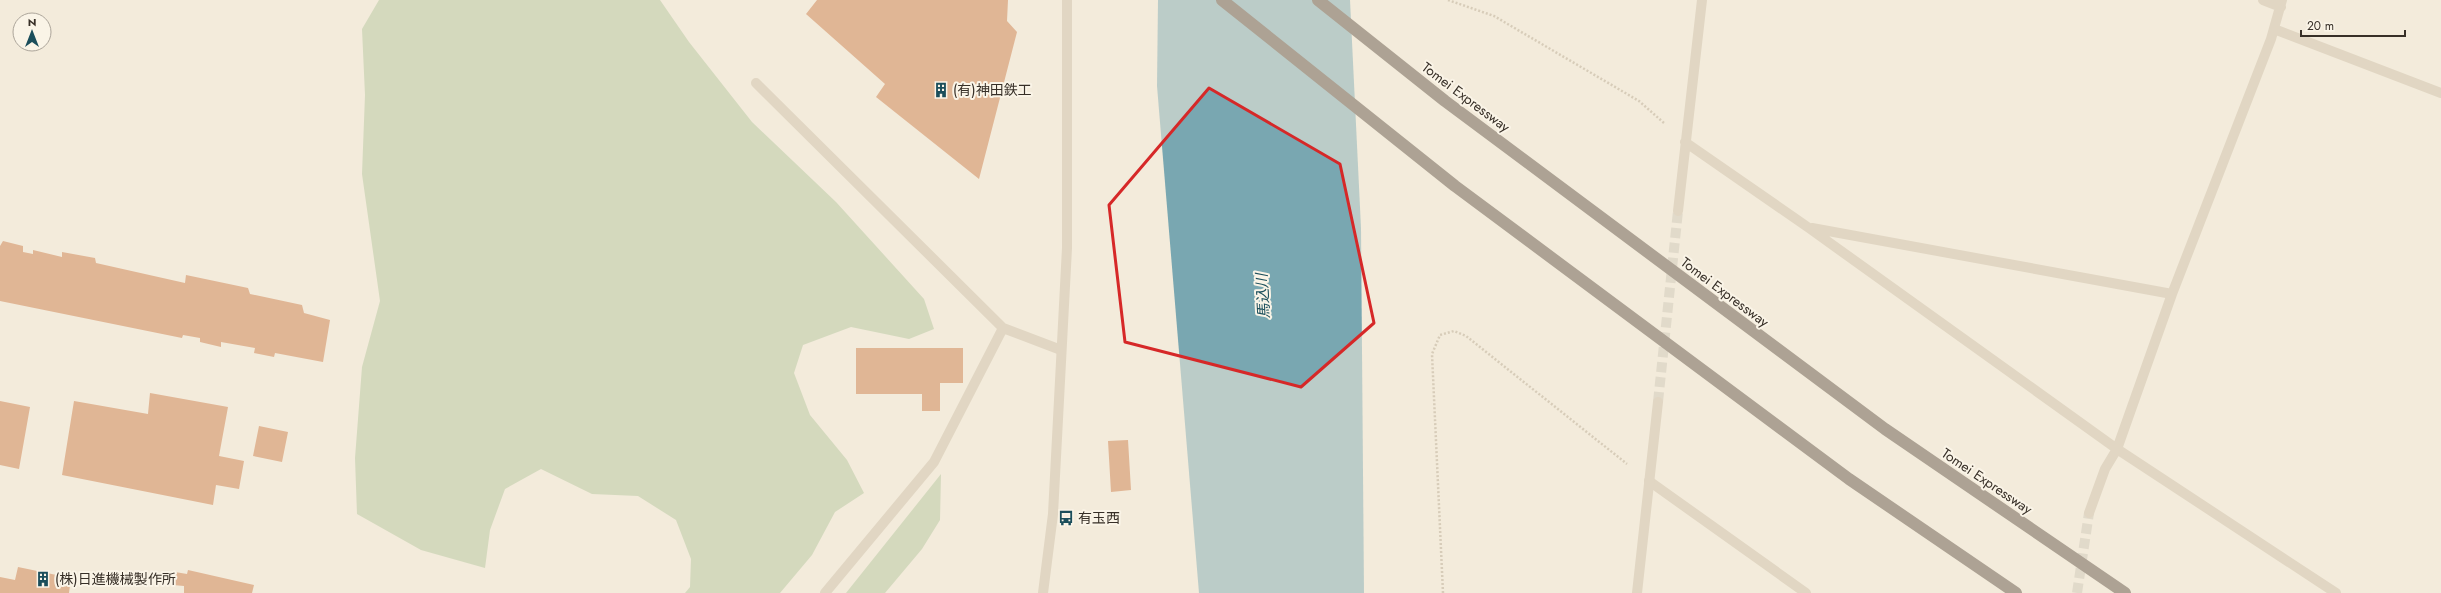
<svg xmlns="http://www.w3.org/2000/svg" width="2441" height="593" font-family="Jost,'Noto Sans JP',sans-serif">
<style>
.green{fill:#afc39a}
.water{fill:#79a7b1}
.building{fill:#cb7541}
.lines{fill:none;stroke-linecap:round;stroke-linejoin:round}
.minor-tunnel{stroke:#cdc5b7;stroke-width:10;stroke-dasharray:10 5;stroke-linecap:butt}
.tertiary-tunnel{stroke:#cdc5b7;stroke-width:10;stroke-dasharray:10 5;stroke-linecap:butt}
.path{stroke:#b7a790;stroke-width:2.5;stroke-dasharray:2 2;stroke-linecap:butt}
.minor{stroke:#ccbca6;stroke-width:10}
.tertiary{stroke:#ccbca6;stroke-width:10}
.motorway{stroke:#594a3e;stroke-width:12}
.marked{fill:none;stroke:#d62828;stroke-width:3;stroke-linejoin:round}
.labels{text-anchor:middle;stroke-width:4;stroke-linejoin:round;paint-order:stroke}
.poi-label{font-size:14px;fill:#372f27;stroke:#faf4e7;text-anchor:start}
.street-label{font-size:14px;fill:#372f27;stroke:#faf4e7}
.water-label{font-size:15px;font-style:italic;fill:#1b4e5b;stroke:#faf4e7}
</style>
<rect width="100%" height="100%" fill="#f3ebdb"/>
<path class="green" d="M379,0H660L689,42L752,122L836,202L924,299L934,329L909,339L851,327L803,345L794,373L810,415L847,460L864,493L835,512L812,555L780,593H685L690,587L691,559L676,520L638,496L592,494L541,469L505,489L490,530L485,568L421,550L357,514L355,458L362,367L380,301L362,174L365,95L362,29Z
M941,474L940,520L922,549L885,593H846Z"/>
<path class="water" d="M1158,0H1350L1361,228L1364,593H1199L1157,86Z"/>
<path class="building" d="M817,0H1008L1007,21L1017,32L979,179L876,97L885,84L806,14Z
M3,241L23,246V252L33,254V250L62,257V252L95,258L96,263L185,283L186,275L248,288L250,294L302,305L304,313L330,320L323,362L275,353L274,357L254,353L255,348L221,342V347L200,342V338L183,335L182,338L0,301V246Z
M856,348H963V383H940V411H922V394H856Z
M150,393L228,407L219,456L244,461L239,489L216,485L213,505L62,475L74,401L148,414Z
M0,401L30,407L19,469L0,465Z
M259,426L288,432L282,462L253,456Z
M1128,440L1131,490L1111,492L1108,441Z
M18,567L71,578L69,593H0V577L15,580Z
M188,570L254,585L252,593H184V586L173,585L175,572L187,574Z"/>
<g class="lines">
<path class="minor-tunnel" d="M2077,593L2089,513"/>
<path class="tertiary-tunnel" d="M1658,402L1678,211"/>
<path class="path" d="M1448,0L1494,16L1639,101L1664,123
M1443,593L1432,354L1440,335L1454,331L1466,336L1627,464"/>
<path class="minor" d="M2263,0L2281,7
M2274,29L2441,93
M756,83L1003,328
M1685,142L1809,228L2117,449L2336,593
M1678,211L1702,0
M1812,228L2172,294
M1649,481L1806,593
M2089,513L2105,469L2117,449L2172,294L2271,39L2282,0
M825,593L934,462L1003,328L1061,350"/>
<path class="tertiary" d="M1043,593L1053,514L1067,248V0
M1637,593L1658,402"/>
<path class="motorway" d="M1222,0L1455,186L1849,479L2016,593
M1318,0L1445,101L1885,429L2125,593"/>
</g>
<path d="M0 0H2441V593H0ZM1209,88L1340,164L1374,323L1301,387L1125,342L1109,205Z" fill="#f3ebdb" fill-opacity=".55" fill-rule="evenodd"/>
<path class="marked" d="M1209,88L1340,164L1374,323L1301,387L1125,342L1109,205Z"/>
<defs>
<symbol id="building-bare" viewBox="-9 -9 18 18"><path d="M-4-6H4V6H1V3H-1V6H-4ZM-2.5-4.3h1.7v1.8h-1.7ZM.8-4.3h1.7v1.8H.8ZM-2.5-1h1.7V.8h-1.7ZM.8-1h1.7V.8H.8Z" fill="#1b4e5b" stroke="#faf4e7" stroke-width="2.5" paint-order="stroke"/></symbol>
<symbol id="bus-bare" viewBox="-9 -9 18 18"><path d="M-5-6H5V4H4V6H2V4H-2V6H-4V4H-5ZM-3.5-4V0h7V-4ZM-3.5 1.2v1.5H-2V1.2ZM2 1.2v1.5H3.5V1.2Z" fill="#1b4e5b" stroke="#faf4e7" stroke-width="2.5" paint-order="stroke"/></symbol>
</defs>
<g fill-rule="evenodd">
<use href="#building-bare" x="930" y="79" width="22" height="22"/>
<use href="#bus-bare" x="1055" y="507" width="22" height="22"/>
<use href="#building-bare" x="32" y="568" width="22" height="22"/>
</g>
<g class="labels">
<g class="poi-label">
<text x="953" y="95">(有)神田鉄工</text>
<text x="1078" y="523">有玉西</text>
<text x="55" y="584">(株)日進機械製作所</text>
</g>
<g class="street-label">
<text transform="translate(1466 97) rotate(37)" y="5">Tomei Expressway</text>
<text transform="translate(1725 292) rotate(37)" y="5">Tomei Expressway</text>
<text transform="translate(1987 481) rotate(34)" y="5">Tomei Expressway</text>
</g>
<g class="water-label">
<text transform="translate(1263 296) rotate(-93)" y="5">馬込川</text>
</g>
</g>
<g transform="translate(32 32)"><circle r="19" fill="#faf4e7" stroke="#aca59a"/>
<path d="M0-3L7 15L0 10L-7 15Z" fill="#1b4e5b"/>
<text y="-6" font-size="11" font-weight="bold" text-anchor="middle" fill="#372f27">N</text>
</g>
<path d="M2301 30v6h104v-6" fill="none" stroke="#372f27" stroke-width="2"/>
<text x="2307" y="30" font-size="12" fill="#372f27" stroke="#faf4e7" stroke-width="3" paint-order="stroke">20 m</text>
</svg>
